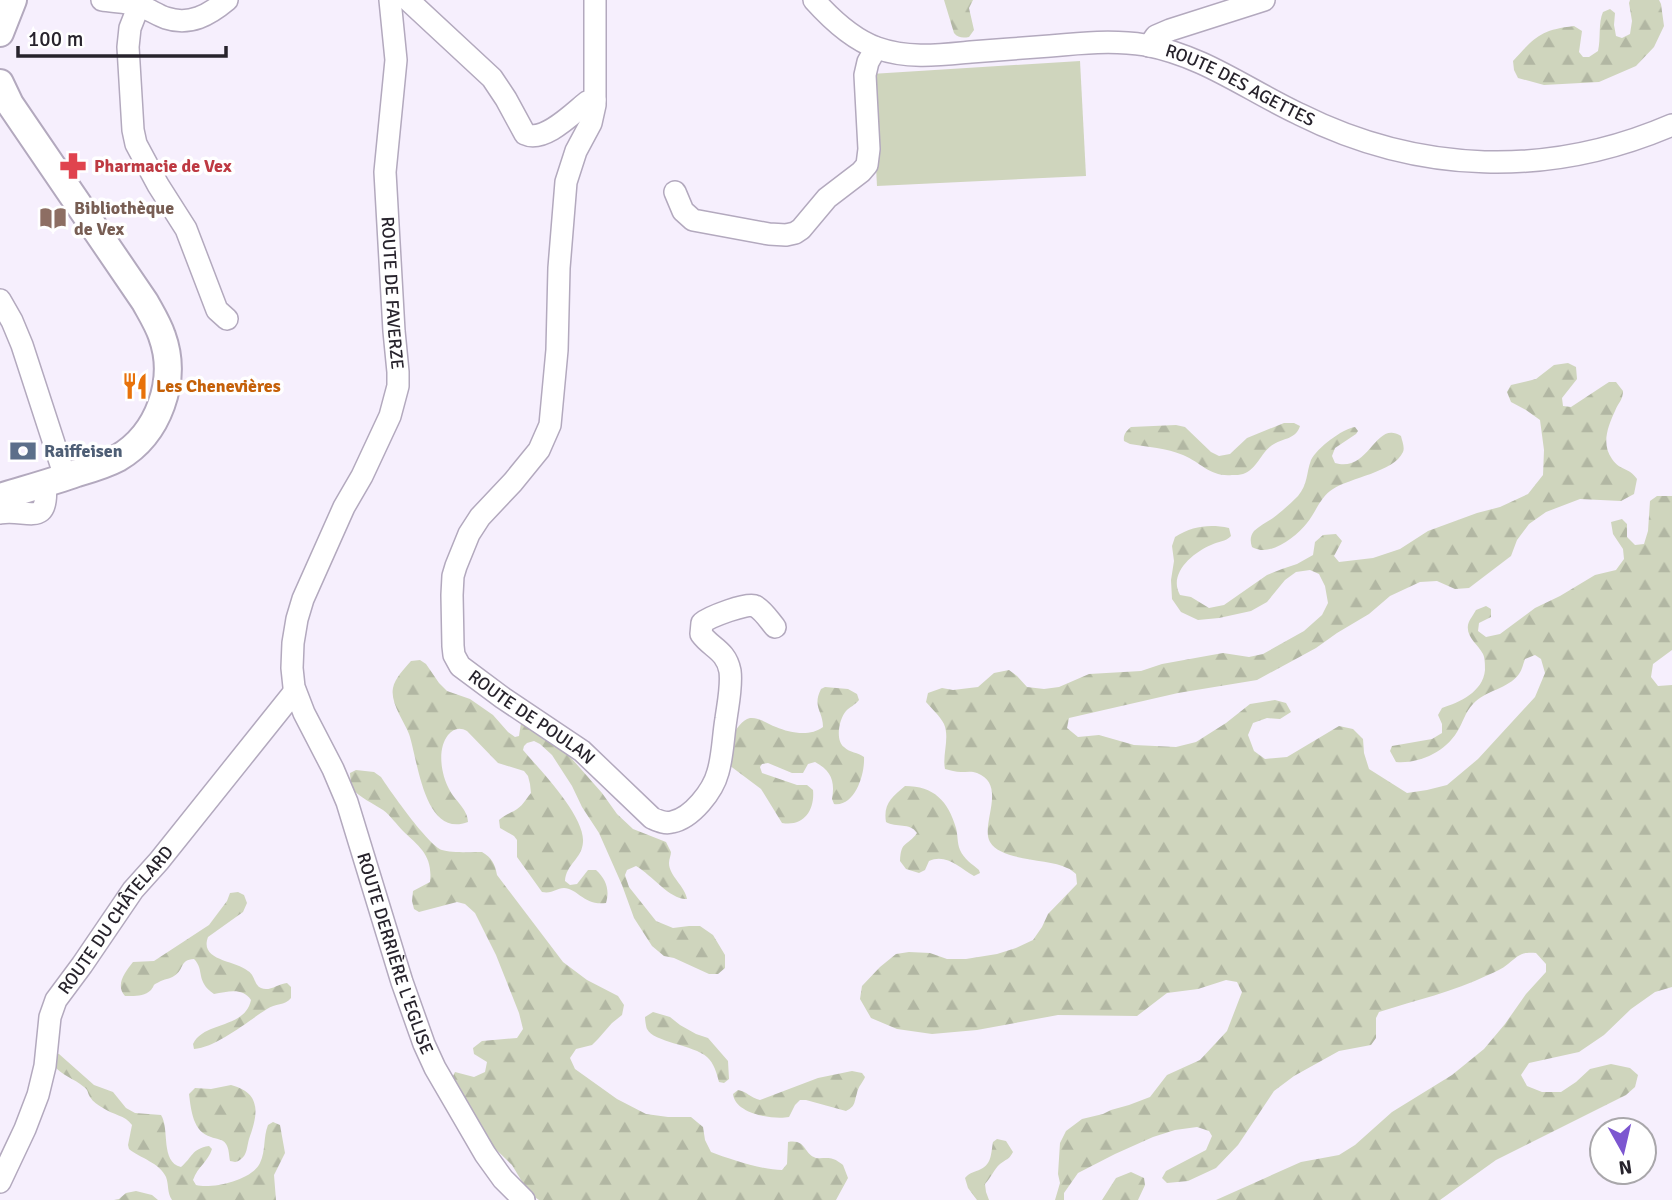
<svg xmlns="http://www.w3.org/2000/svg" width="1672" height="1200" font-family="Signika,sans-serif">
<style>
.forest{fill:url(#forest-firs)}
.garden{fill:#cfd5bd}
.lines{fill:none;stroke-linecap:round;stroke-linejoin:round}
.minor-casing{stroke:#b3a9be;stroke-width:24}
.major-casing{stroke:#b3a9be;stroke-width:30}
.minor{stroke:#fff;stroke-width:21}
.major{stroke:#fff;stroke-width:26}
.labels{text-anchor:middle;stroke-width:7;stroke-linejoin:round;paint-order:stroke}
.street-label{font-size:18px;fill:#27232c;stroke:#fff}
.health-label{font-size:18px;font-weight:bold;fill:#be3a42;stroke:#fff;text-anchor:start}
.education-label{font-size:18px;font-weight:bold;fill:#785e54;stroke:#fff;text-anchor:start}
.food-label{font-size:18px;font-weight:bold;fill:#c56008;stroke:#fff;text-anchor:start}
.service-label{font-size:18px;font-weight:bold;fill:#4e5e75;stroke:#fff;text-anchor:start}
</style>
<defs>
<pattern id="forest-firs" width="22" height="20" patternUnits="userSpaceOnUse" patternTransform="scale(1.75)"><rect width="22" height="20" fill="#cfd5bd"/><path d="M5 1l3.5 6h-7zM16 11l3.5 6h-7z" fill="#b2b7a3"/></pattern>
</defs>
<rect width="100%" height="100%" fill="#f6effd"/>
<path class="forest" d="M944,0H973L969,8L974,30L969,37C963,38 958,38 954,33Z
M1630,0H1659L1661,4L1664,26L1654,47L1636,66L1599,82L1544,85L1518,78L1514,70L1513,61C1535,37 1540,30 1574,26L1582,31L1579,52L1583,57H1589L1598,51C1601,39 1598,23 1603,12L1610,9L1615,13L1614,25L1616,36L1622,38L1630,34L1632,21L1629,3Z
M1568,363L1576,367L1577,379L1562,398L1563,406L1571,407L1609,382H1616L1623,391C1623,400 1618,403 1615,411C1608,426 1601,444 1612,459C1621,472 1628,466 1637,479L1634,494L1621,501L1580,499L1546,512L1529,524L1517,540L1511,556L1469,588L1455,589L1437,581L1420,582L1390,596L1369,614L1337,633L1316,648L1257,680L1178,693L1069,718L1067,728L1078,737L1099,735L1134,745L1176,747L1196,742L1226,723L1250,704L1275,700L1286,703L1291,712L1280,719L1267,718L1253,723L1248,735L1254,751L1265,759L1287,757L1339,726L1353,729L1363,739L1364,753L1369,769L1407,793L1427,790L1447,785L1478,759L1535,697L1545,673L1541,659L1535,655L1525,659C1523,664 1522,670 1519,674C1508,689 1486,690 1473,704C1465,712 1463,723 1457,732C1445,752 1419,764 1396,762L1390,751L1392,746L1432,739L1442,733V724L1438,715L1442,708C1460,702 1483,692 1485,670C1485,665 1485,658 1483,654C1478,644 1466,637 1468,625C1469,620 1474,614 1476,610L1486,606L1491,609V617L1479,623L1478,631L1486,637L1500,634L1535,608L1560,596L1595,575L1616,570L1624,559L1623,549L1613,534L1611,522L1622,519L1627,524V537L1635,545L1644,544L1648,531L1650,501L1657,496H1672V650L1653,664L1651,677L1658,686L1672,685V987L1655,992L1631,1009L1604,1035L1579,1052L1529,1063L1521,1075L1527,1086L1542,1092H1561L1576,1082L1590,1069L1611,1064L1630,1068L1638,1075L1635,1087L1626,1095L1496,1160L1440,1200H1216L1301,1162L1339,1155L1355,1145L1392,1112L1452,1075L1484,1049L1505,1024L1526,994L1546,972V964L1536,953C1520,952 1520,955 1508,964C1502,969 1495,972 1488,975C1453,992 1416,1000 1379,1012L1376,1018V1038L1371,1045L1339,1051L1294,1076L1274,1091L1238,1145L1216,1168L1188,1181L1167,1183L1162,1178L1166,1171L1206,1150L1212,1136L1209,1131L1197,1127L1175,1130L1153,1137L1115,1154L1078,1173L1064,1193V1200H1055L1060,1183L1058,1174L1060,1143L1066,1131L1082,1119L1103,1114L1111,1110L1129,1105L1150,1097L1167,1075L1200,1060L1227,1031L1242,992L1237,982L1226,980L1198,989L1167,993L1137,1016L1058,1015L977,1030L932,1034L897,1029L871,1018L860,999L862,986L880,967L896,954L909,952L930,953L947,959H966L997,954L1016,948L1033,940L1042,927L1048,914L1077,884L1076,874C1073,872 1071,869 1067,868C1049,858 1002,862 990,842C980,824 1008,785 977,773C972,771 967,772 961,772C956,772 950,770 945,769C942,755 950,738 944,724C940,716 931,708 926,702L928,693L942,688L953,690L978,687L994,673L1009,670L1017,676L1027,687L1044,689L1059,687L1089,674L1141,671L1162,664L1223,653L1249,657L1263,654L1304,631L1322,615L1328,603L1325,586L1319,574L1310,570L1296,572L1285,580L1267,602L1251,611L1219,618L1198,620L1181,612L1172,599L1171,580L1174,561L1172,546L1175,537C1193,526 1209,524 1229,528L1231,536C1225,542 1219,541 1211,545C1192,553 1168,574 1180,595L1191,597L1209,608L1224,605L1267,575L1282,569L1297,564L1313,555L1315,542L1323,535L1336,534L1342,541L1334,556L1339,562L1373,558L1400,549L1428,531L1477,513L1500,507L1528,494L1543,475L1544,450L1540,420L1526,410L1511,402L1507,392L1511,385L1536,379L1554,365Z
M1284,423H1294L1300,426C1296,439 1284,438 1274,444C1261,451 1258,469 1243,474C1240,475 1236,475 1232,475C1210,477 1202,463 1183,455C1167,448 1147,447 1130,444L1124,441C1123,435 1126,431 1131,427L1176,425L1185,427L1211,452L1219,456L1230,454L1247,438Z
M1355,427L1358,431L1356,434L1335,448L1332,456L1335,463C1370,473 1375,419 1401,436C1402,441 1405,447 1403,452C1394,472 1349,478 1333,489C1320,497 1316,512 1307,523C1298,535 1277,551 1262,550C1259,550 1254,548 1252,547C1250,541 1250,536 1254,531C1259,526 1267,522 1273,518C1281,512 1290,504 1298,496C1308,484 1306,474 1311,460C1317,448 1342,429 1355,427Z
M420,660L426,664L439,683L447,691L470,699L493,715L508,732L515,737L519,736L521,723L524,721L558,743L602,793L617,814L633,829L666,842L671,852C671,855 669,859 669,863C669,876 685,886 687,899C670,900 652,875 636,866L627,870L625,875L629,887L656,921L673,928L689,926H700L713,935L725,955V968L718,974H709L674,958L664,956L652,946L634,918L622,885L599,833L582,807L572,786L552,755L540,744L534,741L527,743L524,746L523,750C540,770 585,816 583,842C582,859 566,864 565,881L570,885L577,884L588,870H596C606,879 610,890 606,903C584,906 577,888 564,888C556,888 553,894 542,892L517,857V840L514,836L500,828L499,820C505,815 508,814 514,811C522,807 526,799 531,793L530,784L528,776L524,771L498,763L467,731C460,727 454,728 448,735C437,749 441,774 449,789C454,800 468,809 468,822C424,839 418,760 409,734C404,721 390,703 393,688C395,678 404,669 411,661Z
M825,687L848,689L857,694L859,700C855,705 850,707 846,711C839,719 835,740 844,747C850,753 858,752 864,757C865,774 855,807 834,804L832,799C835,782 832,771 815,762L808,764L803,773H792L768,763L762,764L760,767L762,773L797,785H807L813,790C815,810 804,827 782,823L761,789L729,765C729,756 729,745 732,737C735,730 742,720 750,718C759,717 768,724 776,727C790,733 810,737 823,727C823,711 812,707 821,689Z
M356,770L374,772L381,777C391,792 428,845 442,850C450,853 473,852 482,852C492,858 495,864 497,875L563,962L587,980L618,996L624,1005L622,1015L612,1023L598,1039L592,1045L576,1049L570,1058L575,1069L617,1099L646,1114L668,1117H691L703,1127L705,1140L711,1152C729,1159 763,1170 782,1170L787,1164L788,1142C807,1139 803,1154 816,1158C821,1159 828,1157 833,1159C837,1160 840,1163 843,1165L848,1178L836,1200H539L533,1196L524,1185L512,1165L480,1134L452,1078L455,1072L474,1077L485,1072L487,1062L474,1054L473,1048L482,1041L517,1038L523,1029L519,1013L496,955L475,913L465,904L457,902L419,912L414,909L412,901L413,891L430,882C433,856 420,847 403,831C396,824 391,816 383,810C372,803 361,798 351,788L350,773Z
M905,786C934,786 948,801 956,828C958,835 957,843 960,850C964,859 972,864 979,870L980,873L974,876C960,868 946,853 929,861L925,870L919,873L906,869L900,861C901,840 907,847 917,833C910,822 896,828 886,822C883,804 892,797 905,786Z
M238,892L244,895L247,903L243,912L208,937C199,961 235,960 248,971C255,975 254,985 261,988C269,992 278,984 287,983L291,987V998C285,1006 275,1003 267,1009C248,1021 217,1047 194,1049L193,1044C204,1021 245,1029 251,1000C242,987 228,992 214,994C195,981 205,970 194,959C179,960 185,969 174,976C170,979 164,979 159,982C151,986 156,984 151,990C144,997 134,996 125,996C115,985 125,972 133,962L154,961L209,925L227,901L230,893Z
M653,1012L670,1017L680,1025L696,1034L708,1038L728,1061L729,1079L724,1083L719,1082C717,1074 714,1063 707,1057C694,1045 653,1042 647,1029C646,1027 645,1019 645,1017Z
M54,1053L59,1054L94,1085L113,1092L126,1108L135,1113L161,1115C170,1129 160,1162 181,1167C193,1157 191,1149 209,1146L212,1149C208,1162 198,1166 193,1180L196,1185C213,1189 252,1180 260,1163C266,1150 263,1138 268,1125L273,1122L280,1125L285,1153L274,1175L276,1200H172C167,1193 169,1185 166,1177C160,1163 140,1158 129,1149L128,1145L132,1125C125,1115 113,1115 103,1108C98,1105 93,1102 90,1097C87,1092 89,1091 84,1087C74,1078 61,1076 52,1063Z
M852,1071L862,1073L865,1077C863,1082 858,1087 857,1093C854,1102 856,1106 846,1111L806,1100H800L795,1105L789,1117C773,1120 735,1114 733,1094L738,1090C746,1091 751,1098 760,1100L818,1078Z
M231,1085C262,1093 258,1114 249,1139C247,1146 247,1155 241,1159C236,1163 235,1162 230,1161C229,1156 229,1148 226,1144C223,1139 216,1139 211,1137C193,1132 191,1110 189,1094L195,1088L211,1089Z
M997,1139L1006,1141L1013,1152C1009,1160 1006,1159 1000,1164C994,1169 991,1178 985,1184L986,1192L989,1200H977L968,1188L965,1178C971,1171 974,1173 981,1169C992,1164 991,1152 993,1142Z
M1131,1172L1144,1178L1145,1185L1138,1200H1102L1116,1178Z
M136,1191L152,1195L158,1200H114L119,1199L126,1193Z"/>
<path class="garden" d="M1080,61L1086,176L877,186L871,74Z"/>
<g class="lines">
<defs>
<g id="minor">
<path d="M102,0C114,2 128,2 140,6C149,9 157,15 166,18C190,26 209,15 227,0"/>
<path d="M141,0L130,28L128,47L133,130L136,144L158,185L186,229L217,310L227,319"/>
<path id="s1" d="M390,0L396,60L385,172L394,331L398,372V386L390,416L362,476L344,507L303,599L297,619L293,643L292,668L294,687L304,713L333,769L347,802L402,982L424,1044L435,1068L485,1154L503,1179L524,1200"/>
<path d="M408,0L492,78L506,99L525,134C544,143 572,114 587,102L595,100"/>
<path id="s2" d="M595,0V105L591,123L576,151L566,182L559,268L557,350L550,425L539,450L513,482L480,517L469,534L456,566L453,576L452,595L453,646L454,655L460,666L503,698L582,751L652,818C659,821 665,824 672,822C692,818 713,791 718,772C723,755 723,737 726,719C728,704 732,686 730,671C726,650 711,648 701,634L702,623C709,617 748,602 755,606C763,610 769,620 775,627"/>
<path id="s3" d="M814,0C831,19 852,39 877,48C908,59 939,55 971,52C997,50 1024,48 1050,46C1081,43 1114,40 1145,45C1204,56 1246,89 1299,114C1419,174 1549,178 1672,125"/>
<path d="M1149,46L1156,36L1170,30L1264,0"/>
<path d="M675,192L683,211L693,220L769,234L786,235L795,233L801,229L827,198L861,172L867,165L869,149L865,75L868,62L876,48"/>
<path d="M0,300L12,321L22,345L65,477"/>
<path d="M0,513C26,508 50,529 45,484"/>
<path id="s4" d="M0,1182L25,1129L38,1095L45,1066L50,1017L56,1000L82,965L133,890L159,861L295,691"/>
</g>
<path id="major" d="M0,33L13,0
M0,83L10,104L145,302C151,313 158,324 162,336C178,380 159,434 118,458C105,465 91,469 77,473C52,482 26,489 0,497"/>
</defs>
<use href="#minor" class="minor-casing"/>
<use href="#major" class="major-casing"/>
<use href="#minor" class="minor"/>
<use href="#major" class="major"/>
</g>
<defs>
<symbol id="pharmacy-bare" viewBox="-9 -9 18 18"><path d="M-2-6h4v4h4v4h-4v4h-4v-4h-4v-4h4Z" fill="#e0444e" stroke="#fff" stroke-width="2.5" paint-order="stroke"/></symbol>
<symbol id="library-bare" viewBox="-9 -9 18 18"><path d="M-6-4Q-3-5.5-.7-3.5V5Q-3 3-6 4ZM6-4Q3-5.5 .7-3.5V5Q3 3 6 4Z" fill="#8d6e63" stroke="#fff" stroke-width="2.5" paint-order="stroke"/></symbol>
<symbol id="restaurant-bare" viewBox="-9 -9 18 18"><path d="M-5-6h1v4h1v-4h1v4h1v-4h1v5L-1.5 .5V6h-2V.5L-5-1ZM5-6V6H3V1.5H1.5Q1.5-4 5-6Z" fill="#e8710a" stroke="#fff" stroke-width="2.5" paint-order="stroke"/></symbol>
<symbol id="bank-bare" viewBox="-9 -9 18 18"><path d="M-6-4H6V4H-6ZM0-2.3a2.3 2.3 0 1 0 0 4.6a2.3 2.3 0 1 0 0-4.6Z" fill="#5c6f8a" stroke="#fff" stroke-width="2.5" paint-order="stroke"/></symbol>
</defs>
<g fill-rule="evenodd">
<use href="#pharmacy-bare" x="54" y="147" width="38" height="38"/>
<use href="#library-bare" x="34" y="199" width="38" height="38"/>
<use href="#restaurant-bare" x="116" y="367" width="38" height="38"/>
<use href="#bank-bare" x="4" y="432" width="38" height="38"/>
</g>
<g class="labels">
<g class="street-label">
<text dy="6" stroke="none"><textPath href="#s3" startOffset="453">ROUTE DES AGETTES</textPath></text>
<text dy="6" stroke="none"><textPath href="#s1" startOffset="294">ROUTE DE FAVERZE</textPath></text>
<text dy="6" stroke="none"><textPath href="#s2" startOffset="793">ROUTE DE POULAN</textPath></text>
<text dy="6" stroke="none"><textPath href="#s4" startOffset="292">ROUTE DU CHÂTELARD</textPath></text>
<text dy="6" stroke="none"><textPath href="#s1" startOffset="996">ROUTE DERRIÈRE L'EGLISE</textPath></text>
</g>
<g class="health-label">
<text x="94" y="172">Pharmacie de Vex</text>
</g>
<g class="education-label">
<text x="74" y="214">Bibliothèque<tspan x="74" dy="21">de Vex</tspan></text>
</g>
<g class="food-label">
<text x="156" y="392">Les Chenevières</text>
</g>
<g class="service-label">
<text x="44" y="457">Raiffeisen</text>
</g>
</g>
<g transform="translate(1623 1151) rotate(172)"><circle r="33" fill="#ffffff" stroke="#a9a7ab" stroke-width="2"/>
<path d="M0-5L12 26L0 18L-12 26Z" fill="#7c56d0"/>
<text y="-10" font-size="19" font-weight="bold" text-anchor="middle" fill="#27232c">N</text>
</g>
<path d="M18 46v10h208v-10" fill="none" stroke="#27232c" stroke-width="3.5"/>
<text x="28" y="46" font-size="21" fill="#27232c" stroke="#ffffff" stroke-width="5" paint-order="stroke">100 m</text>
</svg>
